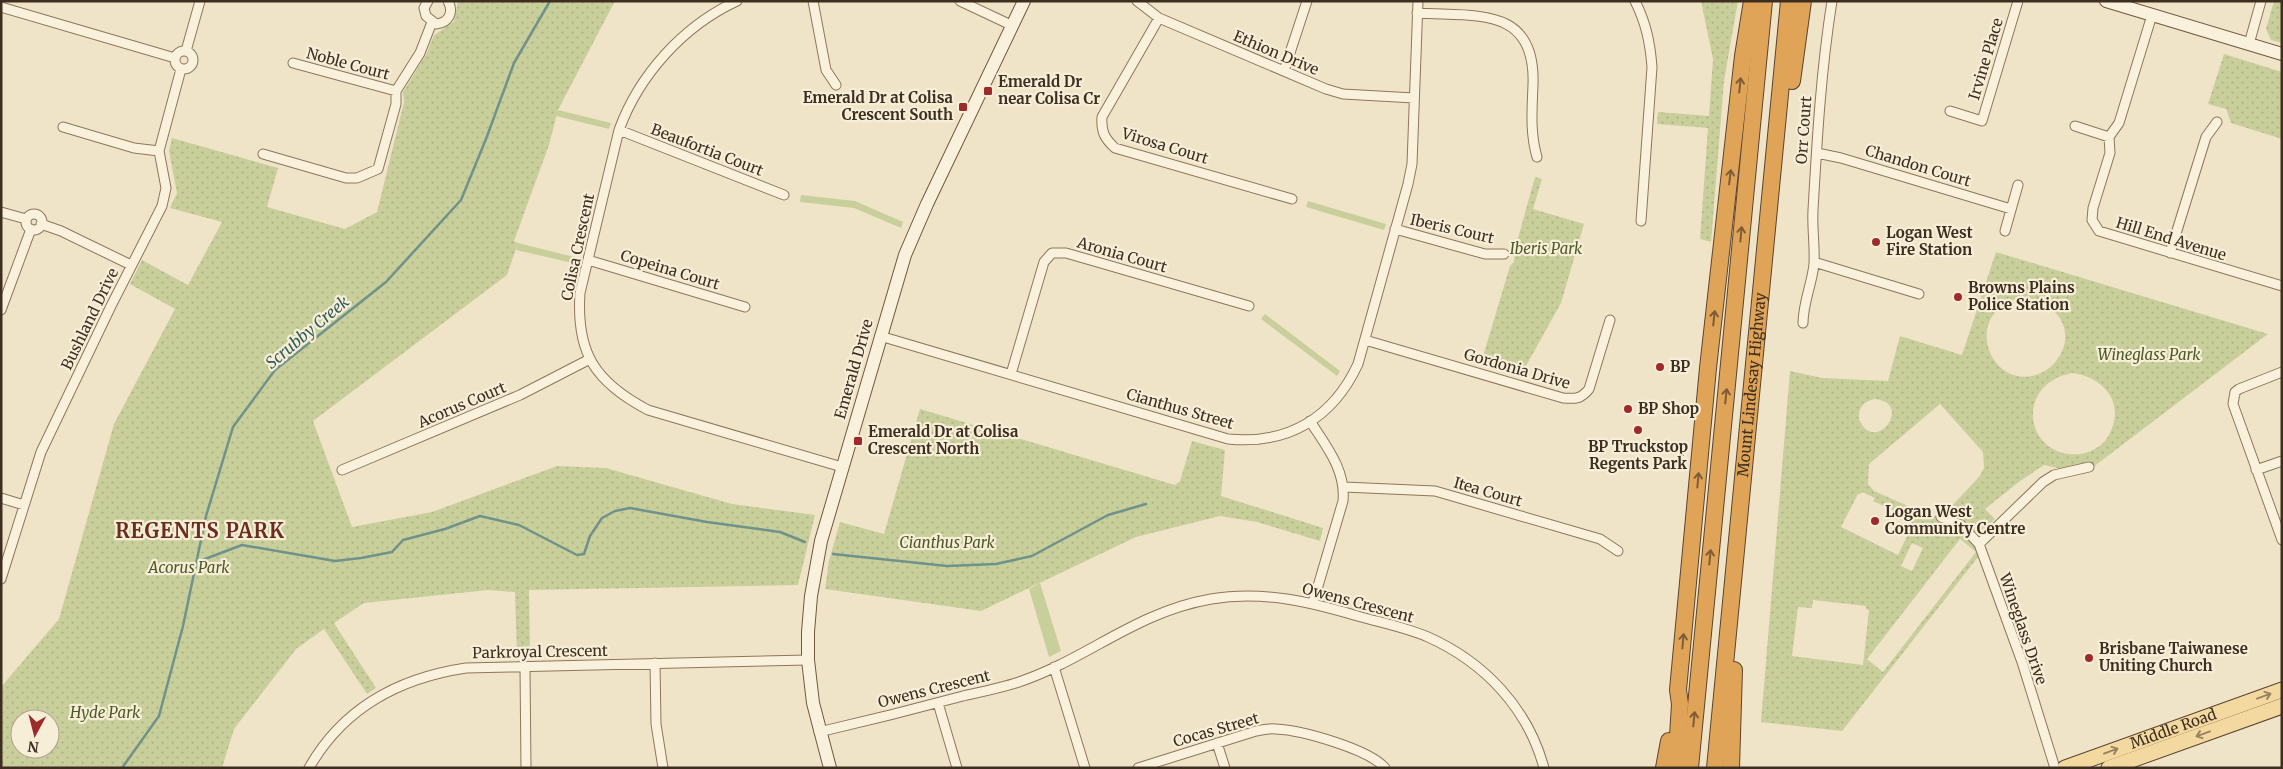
<svg xmlns="http://www.w3.org/2000/svg" width="2283" height="769" font-family="Merriweather,serif">
<style>
.green{fill:#c9cf9b}
.park{fill:url(#park-dots);fill-rule:evenodd}
.lines{fill:none;stroke-linecap:round;stroke-linejoin:round}
.stream{stroke:#6f938a;stroke-width:2.5}
.street-casing{stroke:#8d765c;stroke-width:11}
.secondary-casing{stroke:#6f573f;stroke-width:14}
.primary-casing{stroke:#5b4430;stroke-width:17}
.highway-casing{stroke:#5b4430;stroke-width:18}
.street{stroke:#faf1dc;stroke-width:9}
.secondary{stroke:#faf1dc;stroke-width:12}
.primary{stroke:#f3d9a0;stroke-width:15}
.highway{stroke:#e0a458;stroke-width:16}
.oneway{stroke:#7e5d36}
.oneway2{stroke:#988460}
.poi-dot{fill:#9e2a2b;stroke:#f7eed8;stroke-width:2}
.labels{text-anchor:middle;stroke-width:4.5;stroke-linejoin:round;paint-order:stroke}
.street-label{font-size:15px;fill:#3d2e20;stroke:#f7eed8}
.poi-label{font-size:15px;font-weight:bold;fill:#3d2e20;stroke:#f7eed8;text-anchor:start}
.park-label{font-size:15px;font-style:italic;fill:#4d5a26;stroke:#f7eed8}
.water-label{font-size:16px;font-style:italic;fill:#2f5d5a;stroke:#f7eed8}
.district-label{font-size:20px;font-weight:bold;letter-spacing:1px;fill:#6b2e1e;stroke:#f7eed8}
</style>
<defs>
<pattern id="park-dots" width="8" height="8" patternUnits="userSpaceOnUse" patternTransform="scale(1.25)"><rect width="8" height="8" fill="#c9cf9b"/><path d="M2 2h.1M6 6h.1" fill="none" stroke="#aeb285" stroke-width="1.8" stroke-linecap="round"/></pattern>
</defs>
<rect width="100%" height="100%" fill="#f0e4c8"/>
<path class="green" d="M558,110L611,123L609,129L556,116Z
M801,195L855,201L903,222L901,228L854,208L800,202Z
M1308,201L1386,224L1384,230L1306,207Z
M518,243L578,258L577,264L516,250Z
M1265,314L1340,371L1337,376L1261,319Z
M1040,583L1061,651L1049,657L1029,589Z"/>
<path class="park" d="M458,1H615L558,110L549,145L514,241L518,243L507,275L313,421L352,527L432,512L557,466L606,468L732,504L815,515L798,585L529,590L530,655L517,656L515,592L488,590L364,603L334,623L376,688L367,694L324,629L296,649L234,729L222,768H1V687L59,619L114,424L175,309L130,284L142,260L188,285L222,222L170,208L177,193L169,151L172,138L278,168L267,207L345,229L377,212L404,102L403,92L427,53L434,35L454,22ZM20,719H50V749H20Z
M1701,1H1738L1724,81L1711,242L1700,239L1708,128L1657,124L1658,112L1709,116L1713,59Z
M2274,1H2282V43L2271,40L2266,29Z
M2224,54L2282,72V139L2231,123L2226,109L2208,104Z
M1535,177L1542,179L1533,209L1584,224L1561,303L1521,375L1481,363L1510,266L1514,262L1515,249Z
M1996,252L2268,334L2084,474L2044,465L2020,481L1985,509L1995,519L1982,531L1985,548L1842,731L1761,722L1790,371L1822,378L1888,381L1900,336L1962,355ZM2024,297C2049,301 2073,321 2063,349C2059,359 2052,367 2043,372C1992,398 1956,311 2024,297ZM2072,373C2104,377 2126,403 2109,435C2104,445 2092,452 2081,454C2026,460 2012,385 2072,373ZM1874,399C1915,402 1875,457 1859,419C1858,408 1863,402 1874,399ZM1940,404L1983,452L1984,468L1979,477L1947,511L1933,517L1874,491L1868,484L1869,464ZM1862,492L1875,498L1873,501L1907,517L1904,524L1911,528L1898,555L1841,527L1858,494H1860ZM1960,539L1976,552L1883,672L1867,659ZM1912,543L1923,548L1912,571L1901,566ZM1813,600L1866,606V609L1869,610L1863,665L1792,656L1798,607L1812,608Z
M920,409L1175,485L1180,481L1192,441L1225,450L1221,496L1323,528L1320,541L1257,522L1220,516L1136,537L981,611L825,589L829,561L840,522L884,534Z"/>
<g class="lines">
<path class="stream" d="M833,554L947,566L996,564L1032,556L1108,515L1146,504
M197,562L242,545L335,561L361,558L392,552L403,540L445,529L480,516L519,525L577,555L584,554L590,536L602,518L615,511L630,508L707,522L780,532L805,542
M122,768L159,716L183,626L206,516L233,427L275,370L386,282L461,200L486,139L514,63L550,1"/>
<defs>
<path id="street" d="M428,1L424,8L426,16L436,24C449,23 454,12 448,1
M737,1C683,26 639,75 619,130L580,293C576,353 595,382 648,410L842,467
M813,1L826,70L836,85
M960,1L1011,25
M1137,1L1159,18L1326,89L1343,94L1414,98
M1635,1C1646,23 1650,42 1652,67L1641,221
M1,7L175,58
M1417,13C1475,17 1536,5 1533,85C1532,110 1530,133 1537,157
M2152,15L2119,123L2109,137L2110,153L2093,208L2092,220L2099,231L2282,286
M1159,18L1102,117C1101,131 1104,138 1115,148L1292,199
M2249,44L2261,1
M175 60a9 9 0 1 1 18 0a9 9 0 1 1-18 0Z
M186,51L200,1
M293,63L396,91
M1284,71L1307,1
M1950,111L1982,121L2018,1
M2075,126L2109,137
M63,127L134,148L159,151
M619,130L784,195
M1817,153L1841,158L2011,209
M263,154L346,178H357L378,169L396,104V91L420,53L432,22
M1,212L26,219
M26 222a8 8 0 1 1 16 0a8 8 0 1 1-16 0Z
M41,224L61,231L131,265
M1395,229L1485,254H1504
M2005,231L2018,185
M2170,253L2206,137L2217,122
M588,260L745,307
M1814,262L1919,294
M1,310L31,229
M1803,323C1803,303 1812,284 1814,264C1815,246 1812,228 1813,210C1817,140 1821,70 1832,1
M880,336L1228,439C1288,445 1333,418 1358,364L1408,184L1412,164L1418,1
M1365,340L1563,398C1576,399 1581,399 1589,389L1610,320
M2282,372L2239,389L2235,392L2233,404L2282,540
M1011,374L1044,262L1052,253H1066L1249,306
M1310,421C1326,446 1346,470 1343,501L1313,603
M342,470L520,395L590,359
M2256,470L2282,461
M1344,487L1435,491L1600,539L1618,551
M1,498L24,505
M1941,517L1961,525L1979,544L2022,662L2055,768
M1979,544L2043,482L2054,475L2089,467
M1,579L41,452L111,306L162,206L166,188L159,151L181,69
M655,663L656,724L663,768
M1054,667L1085,768
M525,668L526,768
M938,703L957,768
M819,732C867,721 915,709 963,696C981,692 1001,688 1019,682C1087,659 1136,612 1211,599C1263,590 1311,602 1361,617C1383,623 1407,628 1428,637C1484,662 1528,708 1544,768
M1217,743L1225,768
M309,768C343,708 399,678 466,668L808,660
M1138,768L1256,731C1262,730 1269,728 1276,729C1301,730 1369,749 1385,768"/>
<path id="secondary" d="M2106,1L2282,54
M830,768L813,703L808,660V632L811,596L821,541L905,255L927,204L1024,1"/>
<g id="primary">
<path id="s1" d="M2065,768L2282,690"/>
<path d="M2109,768L2282,706"/>
</g>
<g id="highway">
<path d="M1792,81L1803,1"/>
<path d="M1664,768L1669,741"/>
<path d="M1676,768L1680,704L1678,690L1708,368L1743,56L1752,1"/>
<path d="M1690,768L1764,1"/>
<path id="s2" d="M1715,768L1789,1"/>
<path d="M1731,768L1734,670"/>
</g>
</defs>
<use href="#street" class="street-casing"/>
<use href="#secondary" class="secondary-casing"/>
<use href="#primary" class="primary-casing"/>
<use href="#highway" class="highway-casing"/>
<use href="#street" class="street"/>
<use href="#secondary" class="secondary"/>
<use href="#primary" class="primary"/>
<use href="#highway" class="highway"/>
</g>
<defs><path id="oneway-shaft" d="M-6 0H5M1.5-3L5.5 0L1.5 3" fill="none" stroke-width="1.6" stroke-linecap="round" stroke-linejoin="round" transform="scale(1.25)"/></defs>
<g class="oneway">
<use href="#oneway-shaft" transform="translate(1740 85) rotate(-84)"/>
<use href="#oneway-shaft" transform="translate(1730 177) rotate(-83)"/>
<use href="#oneway-shaft" transform="translate(1741 234) rotate(-85)"/>
<use href="#oneway-shaft" transform="translate(1714 318) rotate(-84)"/>
<use href="#oneway-shaft" transform="translate(1726 396) rotate(-84)"/>
<use href="#oneway-shaft" transform="translate(1698 480) rotate(-85)"/>
<use href="#oneway-shaft" transform="translate(1710 557) rotate(-84)"/>
<use href="#oneway-shaft" transform="translate(1683 641) rotate(-85)"/>
<use href="#oneway-shaft" transform="translate(1694 719) rotate(-84)"/>
</g>
<g class="oneway2">
<use href="#oneway-shaft" transform="translate(2264 696) rotate(-20)"/>
<use href="#oneway-shaft" transform="translate(2203 734) rotate(160)"/>
<use href="#oneway-shaft" transform="translate(2111 751) rotate(-20)"/>
</g>
<g class="poi-dot">
<rect x="983" y="86" width="10" height="10" rx="2.5"/>
<rect x="958" y="102" width="10" height="10" rx="2.5"/>
<circle cx="1876" cy="242" r="5"/>
<circle cx="1958" cy="297" r="5"/>
<circle cx="1660" cy="367" r="5"/>
<circle cx="1628" cy="409" r="5"/>
<circle cx="1638" cy="430" r="5"/>
<rect x="853" y="436" width="10" height="10" rx="2.5"/>
<circle cx="1875" cy="521" r="5"/>
<circle cx="2089" cy="658" r="5"/>
</g>
<g class="labels">
<g class="street-label">
<text transform="translate(1276 53) rotate(23)" y="5">Ethion Drive</text>
<text transform="translate(1986 59) rotate(-73)" y="5">Irvine Place</text>
<text transform="translate(348 64) rotate(15)" y="5">Noble Court</text>
<text transform="translate(1804 130) rotate(-86)" y="5">Orr Court</text>
<text transform="translate(1165 146) rotate(17)" y="5">Virosa Court</text>
<text transform="translate(707 150) rotate(21)" y="5">Beaufortia Court</text>
<text transform="translate(1918 166) rotate(17)" y="5">Chandon Court</text>
<text transform="translate(1452 229) rotate(13)" y="5">Iberis Court</text>
<text transform="translate(2171 239) rotate(17)" y="5">Hill End Avenue</text>
<text transform="translate(578 247) rotate(-78)" y="5">Colisa Crescent</text>
<text transform="translate(1122 255) rotate(16)" y="5">Aronia Court</text>
<text transform="translate(670 270) rotate(17)" y="5">Copeina Court</text>
<text transform="translate(90 319) rotate(-64)" y="5">Bushland Drive</text>
<text transform="translate(854 369) rotate(-74)" y="5">Emerald Drive</text>
<text transform="translate(1517 369) rotate(16)" y="5">Gordonia Drive</text>
<text dy="5" stroke="none"><textPath href="#s2" startOffset="385">Mount Lindesay Highway</textPath></text>
<text transform="translate(462 405) rotate(-23)" y="5">Acorus Court</text>
<text transform="translate(1180 409) rotate(16)" y="5">Cianthus Street</text>
<text transform="translate(1488 492) rotate(16)" y="5">Itea Court</text>
<text transform="translate(1358 603) rotate(15)" y="5">Owens Crescent</text>
<text transform="translate(2023 629) rotate(71)" y="5">Wineglass Drive</text>
<text transform="translate(540 652) rotate(-1)" y="5">Parkroyal Crescent</text>
<text transform="translate(934 689) rotate(-14)" y="5">Owens Crescent</text>
<text dy="5" stroke="none"><textPath href="#s1" startOffset="115">Middle Road</textPath></text>
<text transform="translate(1216 730) rotate(-16)" y="5">Cocas Street</text>
</g>
<g class="poi-label">
<text x="998" y="87">Emerald Dr<tspan x="998" dy="17">near Colisa Cr</tspan></text>
<text x="953" y="103" text-anchor="end">Emerald Dr at Colisa<tspan x="953" dy="17">Crescent South</tspan></text>
<text x="1886" y="238">Logan West<tspan x="1886" dy="17">Fire Station</tspan></text>
<text x="1968" y="293">Browns Plains<tspan x="1968" dy="17">Police Station</tspan></text>
<text x="1670" y="372">BP</text>
<text x="1638" y="414">BP Shop</text>
<text x="868" y="437">Emerald Dr at Colisa<tspan x="868" dy="17">Crescent North</tspan></text>
<text x="1638" y="452" text-anchor="middle">BP Truckstop<tspan x="1638" dy="17">Regents Park</tspan></text>
<text x="1885" y="517">Logan West<tspan x="1885" dy="17">Community Centre</tspan></text>
<text x="2099" y="654">Brisbane Taiwanese<tspan x="2099" dy="17">Uniting Church</tspan></text>
</g>
<g class="park-label">
<text x="1546" y="254">Iberis Park</text>
<text x="2149" y="360">Wineglass Park</text>
<text x="947" y="548">Cianthus Park</text>
<text x="189" y="573">Acorus Park</text>
<text x="105" y="718">Hyde Park</text>
</g>
<g class="water-label">
<text transform="translate(307 332) rotate(-40)" y="6">Scrubby Creek</text>
</g>
<g class="district-label">
<text x="200" y="538">REGENTS PARK</text>
</g>
</g>
<rect width="2283" height="769" fill="none" stroke="#3d2e20" stroke-width="5"/>
<g transform="translate(35 734) rotate(187)"><circle r="24" fill="#f7eed8" stroke="#ada18e"/>
<path d="M0-4L9 19L0 12L-9 19Z" fill="#9e2a2b"/>
<text y="-8" font-size="14" font-weight="bold" text-anchor="middle" fill="#3d2e20">N</text>
</g>
</svg>
